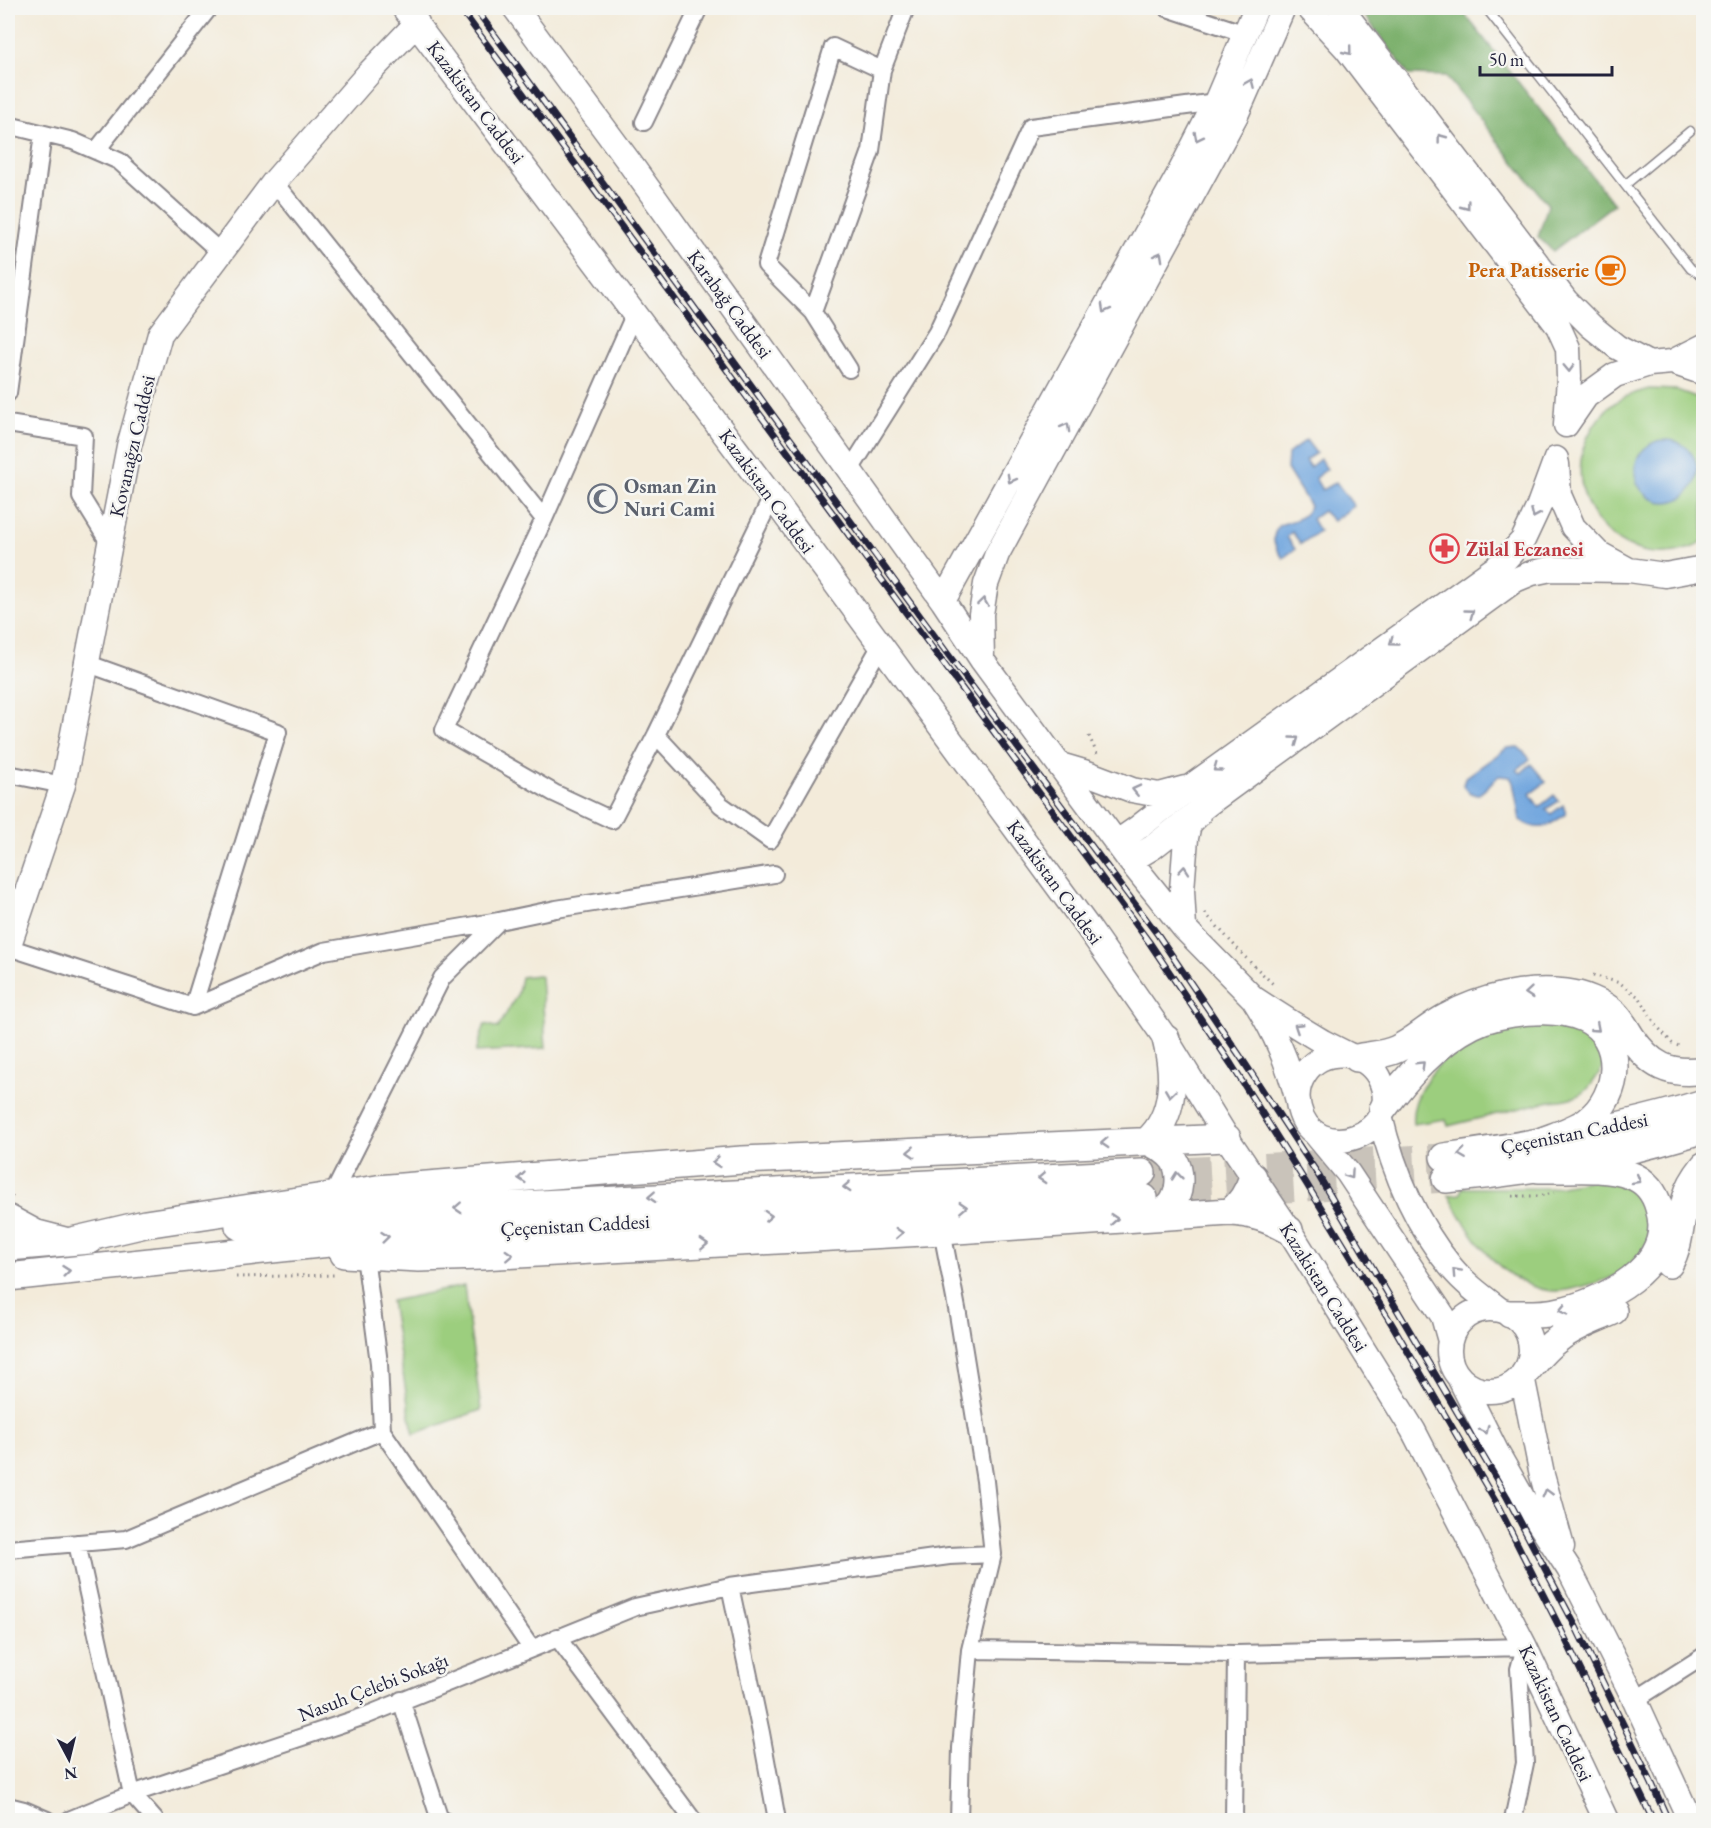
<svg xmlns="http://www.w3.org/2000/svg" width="1711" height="1828" font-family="'EB Garamond',serif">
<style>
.green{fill:#9cce7e;stroke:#5f785c;stroke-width:1.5}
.forest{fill:#7db16d;stroke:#506a54;stroke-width:1.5}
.water{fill:#71a6de;stroke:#4a648c;stroke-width:1.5}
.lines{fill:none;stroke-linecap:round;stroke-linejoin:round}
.primary-tunnel{stroke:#c9c3ba;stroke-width:27;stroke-dasharray:27 14;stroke-linecap:butt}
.lane-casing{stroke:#8a868a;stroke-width:11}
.street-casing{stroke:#8a868a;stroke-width:20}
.secondary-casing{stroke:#8a868a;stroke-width:27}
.primary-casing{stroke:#8a868a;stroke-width:30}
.path{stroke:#8a868a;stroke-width:3;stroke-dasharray:1.5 4.5;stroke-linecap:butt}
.lane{stroke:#fff;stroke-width:8}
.street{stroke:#fff;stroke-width:16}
.secondary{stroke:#fff;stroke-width:24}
.primary{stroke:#fff;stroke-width:27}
.rail-casing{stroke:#22223b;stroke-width:7}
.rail{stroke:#f6f6f2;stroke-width:4.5;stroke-dasharray:14;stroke-linecap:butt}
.oneway{stroke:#9c9ca7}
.labels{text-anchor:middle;stroke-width:5;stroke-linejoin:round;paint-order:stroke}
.street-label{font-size:20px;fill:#22223b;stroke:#f6f6f2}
.food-label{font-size:20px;font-weight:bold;fill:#c56008;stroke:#f6f6f2;text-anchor:end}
.worship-label{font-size:20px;font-weight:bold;fill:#5b616d;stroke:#f6f6f2;text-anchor:start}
.health-label{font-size:20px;font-weight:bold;fill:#be3a42;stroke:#f6f6f2;text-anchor:start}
</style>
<rect width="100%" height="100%" fill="#f6f6f2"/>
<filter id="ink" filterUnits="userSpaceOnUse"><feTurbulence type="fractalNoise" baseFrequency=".0167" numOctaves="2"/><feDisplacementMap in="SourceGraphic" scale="12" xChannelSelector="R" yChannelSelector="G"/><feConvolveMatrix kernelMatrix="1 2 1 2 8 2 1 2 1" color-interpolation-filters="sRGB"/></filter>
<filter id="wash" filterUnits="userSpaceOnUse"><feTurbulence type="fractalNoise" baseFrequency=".008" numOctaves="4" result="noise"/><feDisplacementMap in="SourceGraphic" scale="24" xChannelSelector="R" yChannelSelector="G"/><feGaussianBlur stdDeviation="1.35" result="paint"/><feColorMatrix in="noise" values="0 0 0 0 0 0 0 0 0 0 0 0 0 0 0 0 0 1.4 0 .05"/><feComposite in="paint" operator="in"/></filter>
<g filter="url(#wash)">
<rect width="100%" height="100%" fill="#f3ebda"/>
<path class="green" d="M1649,389L1677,390L1704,400L1703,541C1698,544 1693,548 1687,549C1614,573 1553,491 1593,427C1600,415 1611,404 1623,398C1630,394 1640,392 1649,389Z
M538,975L541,977L546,1048L476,1052L485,1024L498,1028L518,993L521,977Z
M1574,1020L1598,1037L1603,1067C1586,1094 1583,1099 1550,1101L1448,1126L1446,1119L1413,1124C1411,1108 1418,1094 1426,1081C1463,1027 1515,1025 1574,1020Z
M1613,1176L1632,1178L1664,1217C1653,1233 1642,1253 1630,1267C1622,1275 1599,1282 1588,1285C1577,1288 1564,1292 1552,1291C1502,1286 1470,1235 1449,1195L1460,1194L1462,1188H1551Z
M464,1286L481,1410L414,1434L411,1422L391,1301Z"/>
<path class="forest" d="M1359,8H1460L1614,204L1553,251L1538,237L1548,205L1446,76L1409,75Z"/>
<path class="water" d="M1306,440L1316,453L1305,460L1310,467L1320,459L1327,469L1315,478L1322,490L1336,482L1354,506L1333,521L1323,511L1312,519L1319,531L1301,544L1292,532L1287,537L1295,549L1283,558C1274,546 1270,538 1279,525C1292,521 1304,520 1310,506L1287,469L1288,454Z
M1635 471a31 31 0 1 1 62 0a31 31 0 1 1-62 0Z
M1518,747L1524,752L1530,759L1517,770L1521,773L1531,764L1546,782L1530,794L1539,807L1554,795L1559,801L1546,809L1551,814L1563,805L1566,814C1549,826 1539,834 1520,820L1513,782L1510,777L1499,776C1490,782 1487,790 1477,795L1469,792L1463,785L1465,778L1507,748Z"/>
</g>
<g filter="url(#ink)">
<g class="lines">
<path class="primary-tunnel" d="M1142,1173L1444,1157
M1144,1198L1446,1179"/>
<defs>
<path id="lane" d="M1486,8L1691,269L1704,276
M1625,185L1690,131"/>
<path id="street" d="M1167,8L1246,34
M644,122L699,8
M8,125L73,141L119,161L221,253
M96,151L209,8
M274,182L544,519
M813,312L871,151L882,70L906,8
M635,313L544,519L444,730L554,793L612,820L656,735L772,497
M849,369L813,312L766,265L833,47L882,70
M8,393L43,134
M8,424L84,436L81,497L110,544
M850,470L937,332L1031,127L1216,102
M86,663L278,732L193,1007
M656,735L721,805L770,840L881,645
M8,774L63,785
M8,947L193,1007L324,951L499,921
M332,1196L442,978L499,921L556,909L774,874
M942,1231L958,1314L985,1481L993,1554L970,1650L961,1748L959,1820
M365,1256L379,1363L382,1431L531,1648
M77,1543L132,1794L155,1820
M8,1549L126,1539L382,1431
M730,1586L761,1733L777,1820
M557,1637L693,1820
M970,1650L1236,1654L1525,1647L1519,1669L1525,1763L1513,1820
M401,1700L439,1817L443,1820
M1635,1700L1704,1656
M8,1806L24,1810L47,1820
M69,1820L132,1794L365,1716L635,1607L730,1586L949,1556L993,1554
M1234,1820L1236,1654"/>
<path id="secondary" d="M404,8L772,497L1087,926L1166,1039L1227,1138L1289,1230L1413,1430L1525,1647L1606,1820
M515,8L629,162L943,601L982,660L1130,861L1184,928L1253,998
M1309,8L1346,48L1558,326L1568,348L1569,377L1566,425
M1341,8L1566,301L1591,326L1617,347L1649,364
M1672,362L1704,346
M1566,425L1586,396L1615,375L1649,364L1672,362L1704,373
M1557,464L1559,495L1573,527L1598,553L1629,570L1665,575L1698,569L1704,566
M943,601L1178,176L1216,102L1256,8
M982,660L981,614L986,584L997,554L1236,115L1283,8
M1060,765L1087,773L1132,790L1159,795L1185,788
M1116,843L1139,827L1193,785L1501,564L1523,540L1538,508L1556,459
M1130,861L1153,847L1209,803L1515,580L1532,573L1551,569L1629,570
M1184,928L1182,890L1186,838L1189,824L1198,815
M8,948L63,785L129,446L160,334L274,182L369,73L417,23
M1298,1101C1288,1062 1275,1032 1253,998C1276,1013 1299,1028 1323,1042C1331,1046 1339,1050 1347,1054C1352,1057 1359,1058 1364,1061C1370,1065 1376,1071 1379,1077C1409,1135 1313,1168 1299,1108C1296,1096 1298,1083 1305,1073C1315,1058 1332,1053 1349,1055
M1380,1116C1393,1170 1415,1223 1451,1267C1465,1284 1483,1297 1500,1310
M1314,1132L1348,1173L1443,1316L1450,1341
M8,1217L36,1232L67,1240
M1449 1350a41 41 0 1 1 82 0a41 41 0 1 1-82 0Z
M1522,1376L1542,1475L1562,1547
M1459,1377L1497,1453L1522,1497L1569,1569L1635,1700L1690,1820"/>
<path id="primary" d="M1357,1058C1370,1055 1384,1055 1397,1049C1415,1041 1429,1026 1447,1017C1482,998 1526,988 1566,993C1583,995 1602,1002 1615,1014C1621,1020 1626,1029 1631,1037C1650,1065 1669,1076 1704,1070
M1383,1109C1407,1077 1436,1043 1472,1025C1501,1011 1554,1005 1584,1018C1626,1037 1621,1096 1587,1121C1573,1131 1554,1136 1537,1143
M1444,1157C1532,1145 1619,1129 1704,1103
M1446,1179C1534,1171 1620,1156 1704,1129
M1230,1212C1242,1203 1248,1192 1253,1177
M1155,1216C1160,1213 1166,1210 1171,1205C1180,1194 1182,1173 1174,1160C1167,1150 1157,1146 1147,1141C1176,1116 1175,1074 1166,1039
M239,1226L424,1210L1142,1173
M72,1241L145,1224L377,1189L742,1160L1227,1138
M8,1247L90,1240
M344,1254L419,1258L481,1256L942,1231L1230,1212C1252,1213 1269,1219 1289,1230
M1669,1264C1681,1243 1679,1222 1686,1199C1689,1187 1696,1176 1704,1166
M8,1277L406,1235L458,1231L1144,1198
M1510,1314C1526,1314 1541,1315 1556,1312C1602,1303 1678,1267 1659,1208C1655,1193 1645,1180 1630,1175C1602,1165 1568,1170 1539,1169
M1525,1373C1535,1361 1545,1348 1558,1339C1574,1326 1594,1320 1613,1311"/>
</defs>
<use href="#lane" class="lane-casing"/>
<use href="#street" class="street-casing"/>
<use href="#secondary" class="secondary-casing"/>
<use href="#primary" class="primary-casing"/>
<path class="path" d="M1089,736L1097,754
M1205,913L1245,957L1273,984
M1593,975L1620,983L1640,998L1656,1025L1672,1043L1681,1047
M8,1192L13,1197
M1512,1196H1538L1554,1193
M236,1277L334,1275"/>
<use href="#lane" class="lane"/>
<use href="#street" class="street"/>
<use href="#secondary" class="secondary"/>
<use href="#primary" class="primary"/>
<defs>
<path id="rail" d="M460,8L1149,942L1231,1064L1306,1183L1393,1326L1498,1506L1562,1632L1653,1820
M475,8L947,653L1158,935L1240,1056L1317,1173L1507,1497L1576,1627L1652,1784L1668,1820"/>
</defs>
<use href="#rail" class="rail-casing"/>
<use href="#rail" class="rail"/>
</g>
<defs><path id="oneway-chevron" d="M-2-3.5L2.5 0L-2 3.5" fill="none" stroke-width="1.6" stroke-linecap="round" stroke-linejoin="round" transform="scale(1.5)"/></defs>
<g class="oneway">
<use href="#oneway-chevron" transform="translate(1348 51) rotate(51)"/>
<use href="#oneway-chevron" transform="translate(1250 83) rotate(-67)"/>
<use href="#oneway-chevron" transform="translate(1198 137) rotate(117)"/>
<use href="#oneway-chevron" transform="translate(1441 138) rotate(-127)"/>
<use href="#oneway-chevron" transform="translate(1466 206) rotate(53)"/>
<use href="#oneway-chevron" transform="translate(1159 256) rotate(-61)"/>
<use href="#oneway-chevron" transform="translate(1105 309) rotate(119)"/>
<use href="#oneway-chevron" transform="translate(1569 368) rotate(88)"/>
<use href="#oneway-chevron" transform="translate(1066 427) rotate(-61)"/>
<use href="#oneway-chevron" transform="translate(1011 479) rotate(119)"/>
<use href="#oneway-chevron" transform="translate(1535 514) rotate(114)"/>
<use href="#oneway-chevron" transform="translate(983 602) rotate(-82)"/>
<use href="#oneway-chevron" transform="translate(1470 613) rotate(-36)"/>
<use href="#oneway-chevron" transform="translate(1393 642) rotate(144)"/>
<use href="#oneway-chevron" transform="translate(1295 740) rotate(-36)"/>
<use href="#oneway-chevron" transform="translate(1217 768) rotate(144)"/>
<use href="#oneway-chevron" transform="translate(1136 790) rotate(-167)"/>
<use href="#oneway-chevron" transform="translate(1184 870) rotate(-85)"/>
<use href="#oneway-chevron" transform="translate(1529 993) rotate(175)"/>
<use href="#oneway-chevron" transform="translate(1298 1027) rotate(-147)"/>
<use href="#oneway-chevron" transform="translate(1596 1028) rotate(41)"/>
<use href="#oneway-chevron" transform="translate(1421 1065) rotate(-44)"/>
<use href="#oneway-chevron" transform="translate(1170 1093) rotate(98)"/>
<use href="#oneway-chevron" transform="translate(1105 1143) rotate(177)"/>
<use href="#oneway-chevron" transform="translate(911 1152) rotate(177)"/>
<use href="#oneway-chevron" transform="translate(1462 1154) rotate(172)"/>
<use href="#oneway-chevron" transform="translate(716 1162) rotate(175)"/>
<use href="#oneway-chevron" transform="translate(1350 1175) rotate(55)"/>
<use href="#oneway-chevron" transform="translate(1177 1176) rotate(-96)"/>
<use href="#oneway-chevron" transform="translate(522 1178) rotate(175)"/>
<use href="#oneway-chevron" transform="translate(1042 1178) rotate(177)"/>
<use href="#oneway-chevron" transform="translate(1637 1180) rotate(31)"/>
<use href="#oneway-chevron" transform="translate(847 1187) rotate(177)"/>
<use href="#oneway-chevron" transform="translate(652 1197) rotate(177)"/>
<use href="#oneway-chevron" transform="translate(963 1207) rotate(-3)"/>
<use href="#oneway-chevron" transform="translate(458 1208) rotate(177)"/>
<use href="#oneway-chevron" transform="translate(768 1216) rotate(-3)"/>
<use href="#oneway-chevron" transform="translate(1114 1219) rotate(-4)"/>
<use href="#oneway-chevron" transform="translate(899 1233) rotate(-3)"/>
<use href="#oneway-chevron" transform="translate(385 1237) rotate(-6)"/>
<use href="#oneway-chevron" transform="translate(704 1244) rotate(-3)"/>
<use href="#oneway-chevron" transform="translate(509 1255) rotate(-3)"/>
<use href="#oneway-chevron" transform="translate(66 1271) rotate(-6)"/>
<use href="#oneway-chevron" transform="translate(1456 1272) rotate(-133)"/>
<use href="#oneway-chevron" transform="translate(1563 1310) rotate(167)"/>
<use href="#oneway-chevron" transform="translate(1485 1430) rotate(64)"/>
<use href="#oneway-chevron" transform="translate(1547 1493) rotate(-105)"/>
</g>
</g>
<defs>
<symbol id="cafe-ring" viewBox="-11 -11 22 22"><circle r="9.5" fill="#f6f6f2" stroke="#e8710a" stroke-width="1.5"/><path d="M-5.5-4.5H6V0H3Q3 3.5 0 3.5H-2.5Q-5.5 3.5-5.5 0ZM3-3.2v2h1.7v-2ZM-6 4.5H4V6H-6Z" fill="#e8710a"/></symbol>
<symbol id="mosque-ring" viewBox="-11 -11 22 22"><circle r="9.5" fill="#f6f6f2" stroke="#6b7280" stroke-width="1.5"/><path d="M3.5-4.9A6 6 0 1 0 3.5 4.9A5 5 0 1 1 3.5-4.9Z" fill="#6b7280"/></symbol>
<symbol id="pharmacy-ring" viewBox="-11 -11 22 22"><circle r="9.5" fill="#f6f6f2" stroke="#e0444e" stroke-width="1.5"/><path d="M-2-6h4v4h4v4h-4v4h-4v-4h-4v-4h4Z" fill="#e0444e"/></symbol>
</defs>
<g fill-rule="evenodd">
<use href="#cafe-ring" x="1594" y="254" width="33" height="33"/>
<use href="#mosque-ring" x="586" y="482" width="33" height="33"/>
<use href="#pharmacy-ring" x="1428" y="532" width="33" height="33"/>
</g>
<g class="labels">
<g class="street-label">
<text transform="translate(476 102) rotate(53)" y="7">Kazakistan Caddesi</text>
<text transform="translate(730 304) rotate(54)" y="7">Karabağ Caddesi</text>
<text transform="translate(132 446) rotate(-77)" y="7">Kovanağzı Caddesi</text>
<text transform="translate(767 491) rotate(54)" y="7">Kazakistan Caddesi</text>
<text transform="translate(1055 882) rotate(54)" y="7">Kazakistan Caddesi</text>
<text transform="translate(1574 1133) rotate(-11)" y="7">Çeçenistan Caddesi</text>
<text transform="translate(575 1225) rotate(-3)" y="7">Çeçenistan Caddesi</text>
<text transform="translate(1324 1287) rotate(58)" y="7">Kazakistan Caddesi</text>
<text transform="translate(373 1687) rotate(-21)" y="7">Nasuh Çelebi Sokağı</text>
<text transform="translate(1556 1713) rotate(65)" y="7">Kazakistan Caddesi</text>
</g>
<g class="food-label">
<text x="1589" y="277">Pera Patisserie</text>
</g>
<g class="worship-label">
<text x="624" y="493">Osman Zin<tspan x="624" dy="23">Nuri Cami</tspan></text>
</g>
<g class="health-label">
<text x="1466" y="556">Zülal Eczanesi</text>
</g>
</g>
<rect width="1711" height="1828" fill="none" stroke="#f6f6f2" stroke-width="30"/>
<g transform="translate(69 1759) rotate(173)" stroke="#f6f6f2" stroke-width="4.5" paint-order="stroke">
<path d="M0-4.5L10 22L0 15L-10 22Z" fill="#22223b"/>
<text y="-9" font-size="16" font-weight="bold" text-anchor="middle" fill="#22223b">N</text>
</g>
<path d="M1480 66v9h132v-9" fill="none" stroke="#22223b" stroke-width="3"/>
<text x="1489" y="66" font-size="18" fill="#22223b" stroke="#f6f6f2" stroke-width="4.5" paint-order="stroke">50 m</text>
</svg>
